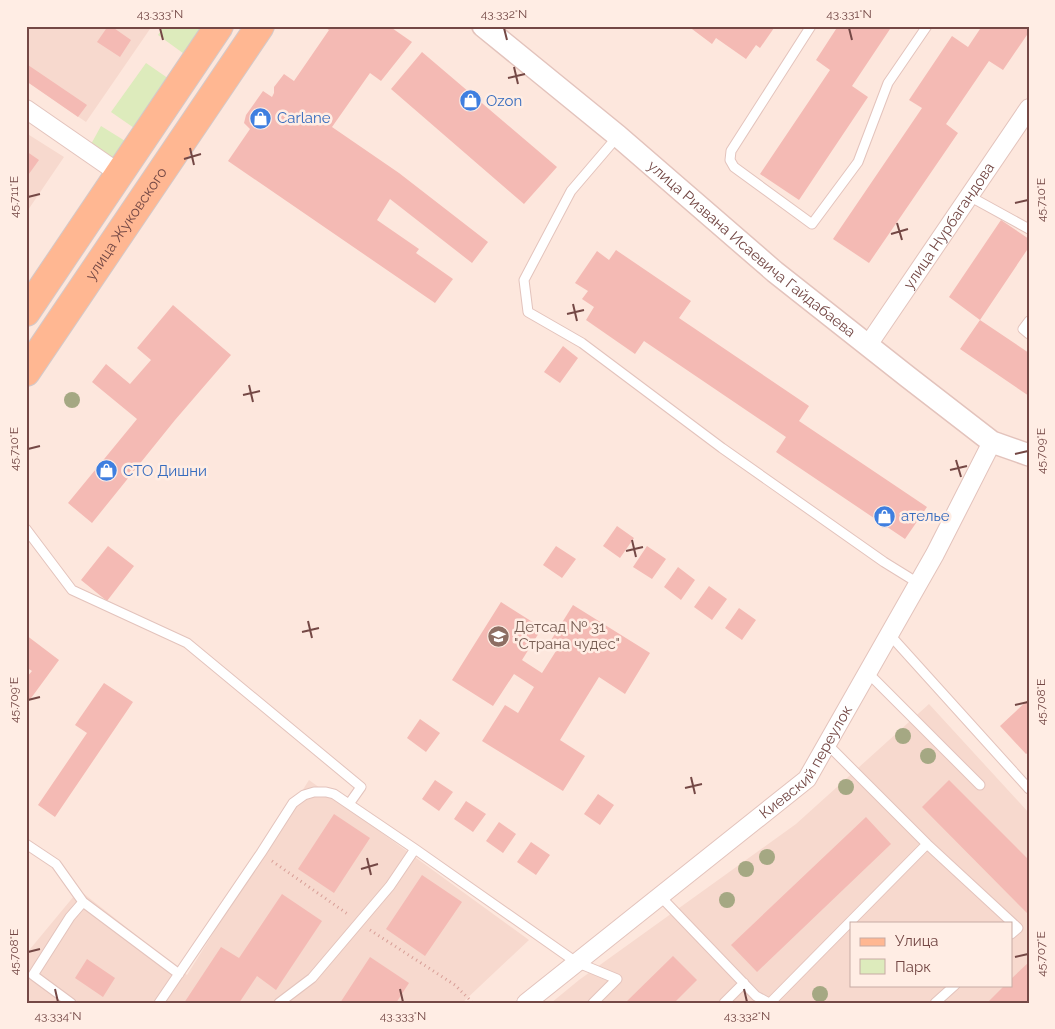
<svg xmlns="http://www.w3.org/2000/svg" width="1055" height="1029" font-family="Raleway,sans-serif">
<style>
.residential{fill:#f7d9ce;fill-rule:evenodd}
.green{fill:#ddebbc}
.building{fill:#f4bab4}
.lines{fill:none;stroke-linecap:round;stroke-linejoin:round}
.service-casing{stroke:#e3c3bc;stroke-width:11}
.minor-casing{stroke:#e3c3bc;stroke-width:20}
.tertiary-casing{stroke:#e3c3bc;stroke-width:24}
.primary-casing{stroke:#d5c8c7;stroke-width:30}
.path{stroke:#d89e97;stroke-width:3;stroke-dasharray:1 4;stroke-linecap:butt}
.service{stroke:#fff;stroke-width:9}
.minor{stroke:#fff;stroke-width:18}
.tertiary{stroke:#fff;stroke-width:21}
.primary{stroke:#ffb792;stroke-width:28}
.tree{fill:#a5a883}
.ticks{fill:none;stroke:#744845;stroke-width:2}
.labels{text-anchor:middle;stroke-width:5;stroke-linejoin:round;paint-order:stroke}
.shop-label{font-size:15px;fill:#366cbe;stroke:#ffede4;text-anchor:start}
.street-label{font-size:15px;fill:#744845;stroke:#ffede4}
.education-label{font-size:15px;fill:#785e54;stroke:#ffede4;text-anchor:start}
.neatline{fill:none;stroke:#744845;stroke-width:2}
.ticks-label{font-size:12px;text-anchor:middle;fill:#744845}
</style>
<rect width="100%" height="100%" fill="#fde7dd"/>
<path class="residential" d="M26,26H152L86,122L26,81Z
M26,133L64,157L26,213Z
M929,704L1029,813V1003H551L579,980L796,824ZM851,923H1011V985H851Z
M309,780L529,940L462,1003H26V954L79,890L187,975Z"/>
<path class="green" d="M164,26H209L187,56L158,35Z
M146,63L172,81L137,130L111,112Z
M101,126L130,144L112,160L90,146Z"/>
<path class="building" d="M108,26H111L131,40L120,57L97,42Z
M323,26H389L412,42L381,81L370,73L332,127L399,173L488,242L472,263L390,199L377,220L419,249L416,253L453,279L435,303L228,161L250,129L244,123L246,115L263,91L272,97L274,93V87L284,74L294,81L329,30Z
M688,26H772L774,28L760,48L756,45L746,59L716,38L712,44Z
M838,26H892L852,86L868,97L799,200L760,174L830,70L816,60Z
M982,26H1029V32L1003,70L989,61L946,124L958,133L869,263L833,239L922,108L909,100L952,36L968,47Z
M422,52L557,167L524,204L391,89Z
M28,65L87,105L78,117L26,81V67Z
M26,151L39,160L26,178Z
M1001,220L1029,239V247L980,320L1029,353V396L960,349L980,320L949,297Z
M616,250L691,301L679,318L809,406L799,421L927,507L905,539L776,452L786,437L644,341L635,354L586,320L594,307L582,299L588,291L575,283L597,251L609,260Z
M173,305L231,355L175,420L92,523L68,503L137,419L92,382L106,364L130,384L151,360L137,348Z
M563,346L578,358L560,383L544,372Z
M617,526L634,538L620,558L603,546Z
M108,546L134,566L107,601L81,580Z
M556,546L576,559L562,578L543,565Z
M647,546L666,559L652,579L633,567Z
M678,567L695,580L681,600L664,587Z
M709,586L727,599L712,620L694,607Z
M501,602L542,628L522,660L542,673L556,651L548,645L573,605L650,653L625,694L599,677L560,740L585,756L563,791L482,741L505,705L518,713L534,687L514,674L493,706L452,680Z
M739,608L756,620L742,640L725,628Z
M26,635L59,660L26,705V678L32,671L26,667Z
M104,683L133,702L55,817L38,805L87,733L75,725Z
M1029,699V752L1026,754L1000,726Z
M420,719L440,733L426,752L407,738Z
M435,780L453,792L439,811L422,799Z
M949,780L1029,860V915L922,807Z
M598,794L614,805L600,825L584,814Z
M466,801L486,814L473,832L454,819Z
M334,814L370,838L334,893L298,869Z
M866,817L891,844L757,972L731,945Z
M499,822L516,834L503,853L486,841Z
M531,842L550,855L536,875L517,862Z
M422,875L462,902L425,956L386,929Z
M282,894L322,921L276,990L257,976L239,1003H184L221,947L239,958Z
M673,956L697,980L674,1003H625Z
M370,957L409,983L396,1003H340Z
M87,959L115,978L103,997L75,978Z
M1029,962V1003H987L1005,985H1011V979Z"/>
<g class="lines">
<defs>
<path id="service" d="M811,26L731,151L730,160L734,167L812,224L858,162L888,83L927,26
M618,136L571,191L524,280L528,312L582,343L722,448L884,562L918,583
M969,196L1029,229
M1029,321L1023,329L1029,334
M26,529L72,590L187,643L361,787L349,804
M889,634L1029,789
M867,672L980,785
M827,744L927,844
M26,844L56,864L83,902
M660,896L756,996L769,1003
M71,1003L33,975L70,917L83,902L179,974
M159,1003L261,853L293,803L304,795L314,792H326L334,794L415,849L576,962L617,979L593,1003
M279,1003L312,978L390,886L415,849
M724,1003L744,983
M770,1003L927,844L1018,928L1011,934
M935,1003L955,985"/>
<g id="minor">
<path d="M26,109L120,174"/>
<path id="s1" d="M868,345L1029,108"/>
<path id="s2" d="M526,1003L807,779L935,554L992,442"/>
</g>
<g id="tertiary">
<path id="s3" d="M483,26L618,136L775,272L908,377L992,442L1029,455"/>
</g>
<g id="primary">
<path d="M26,312L219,26"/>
<path id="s4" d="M26,372L260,26"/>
</g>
</defs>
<use href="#service" class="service-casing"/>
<use href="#minor" class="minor-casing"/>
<use href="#tertiary" class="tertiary-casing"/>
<use href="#primary" class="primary-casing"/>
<path class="path" d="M272,861L349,915
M370,930L455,985L473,1003"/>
<use href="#service" class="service"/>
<use href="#minor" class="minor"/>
<use href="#tertiary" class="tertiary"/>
<use href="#primary" class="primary"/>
</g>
<g class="tree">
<circle cx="72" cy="400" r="8"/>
<circle cx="903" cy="736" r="8"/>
<circle cx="928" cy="756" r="8"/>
<circle cx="846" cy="787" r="8"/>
<circle cx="767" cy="857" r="8"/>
<circle cx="746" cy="869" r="8"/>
<circle cx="727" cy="900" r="8"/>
<circle cx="820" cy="994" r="8"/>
</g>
<path class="ticks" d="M160,28L163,40M504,28L507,40M849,28L852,40M514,67L518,84M508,78L525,74M190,148L194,165M184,159L201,154M28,197L40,194M1015,203L1028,200M897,223L902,240M891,234L908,229M573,304L577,321M567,314L584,310M249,385L253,402M243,395L260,391M28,449L40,446M1015,454L1028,451M956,460L961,477M950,470L967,466M632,540L636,557M626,551L643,547M308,621L312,638M302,632L319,628M28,700L40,697M1015,705L1028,702M691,777L695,794M685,788L702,784M367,858L371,875M361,869L378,864M28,952L40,949M1015,957L1028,954M55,989L58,1002M400,989L403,1002M744,989L747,1002"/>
<defs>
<symbol id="shop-disc" viewBox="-11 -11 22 22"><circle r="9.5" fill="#3f7fe0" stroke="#ffede4"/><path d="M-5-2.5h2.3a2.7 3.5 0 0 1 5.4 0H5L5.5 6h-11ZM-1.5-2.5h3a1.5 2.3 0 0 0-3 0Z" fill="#fff"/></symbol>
<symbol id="school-disc" viewBox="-11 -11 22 22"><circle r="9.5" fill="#8d6e63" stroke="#ffede4"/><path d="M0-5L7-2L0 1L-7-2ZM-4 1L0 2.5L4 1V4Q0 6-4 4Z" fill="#fff"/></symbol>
</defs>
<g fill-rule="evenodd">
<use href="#shop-disc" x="458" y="88" width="25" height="25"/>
<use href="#shop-disc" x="248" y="106" width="25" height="25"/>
<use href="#shop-disc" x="94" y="458" width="25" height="25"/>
<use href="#shop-disc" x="872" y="504" width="25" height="25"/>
<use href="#school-disc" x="486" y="624" width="25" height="25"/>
</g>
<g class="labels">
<g class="shop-label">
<text x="486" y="106">Ozon</text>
<text x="277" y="123">Carlane</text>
<text x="123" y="476">СТО Дишни</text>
<text x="901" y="521">ателье</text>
</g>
<g class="street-label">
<text dy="5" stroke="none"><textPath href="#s4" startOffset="179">улица Жуковского</textPath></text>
<text dy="5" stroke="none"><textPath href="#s1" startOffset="144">улица Нурбагандова</textPath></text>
<text dy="5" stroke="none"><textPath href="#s3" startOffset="349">улица Ризвана Исаевича Гайдабаева</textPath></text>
<text dy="5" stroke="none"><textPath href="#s2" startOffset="372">Киевский переулок</textPath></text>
</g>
<g class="education-label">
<text x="514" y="632">Детсад № 31<tspan x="514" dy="17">"Страна чудес"</tspan></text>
</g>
</g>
<rect width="1055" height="1029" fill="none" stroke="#ffede4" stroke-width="55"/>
<rect x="850" y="922" width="162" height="65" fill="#ffede4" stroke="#c7aba4"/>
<rect x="860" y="938" width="25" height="8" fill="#ffb792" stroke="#c7aba4"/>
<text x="895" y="946" font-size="15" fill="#744845">Улица</text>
<rect x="860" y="959" width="25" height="15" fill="#ddebbc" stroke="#c7aba4"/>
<text x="895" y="972" font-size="15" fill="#744845">Парк</text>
<rect x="28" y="28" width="1000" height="974" class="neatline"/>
<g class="ticks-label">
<text x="160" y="18">43.333°N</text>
<text x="504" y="18">43.332°N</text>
<text x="849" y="18">43.331°N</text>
<text transform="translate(14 197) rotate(-90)" y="4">45.711°E</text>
<text transform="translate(1041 200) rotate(-90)" y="4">45.710°E</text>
<text transform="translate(14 449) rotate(-90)" y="4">45.710°E</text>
<text transform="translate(1041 451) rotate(-90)" y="4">45.709°E</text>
<text transform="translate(14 700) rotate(-90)" y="4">45.709°E</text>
<text transform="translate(1041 702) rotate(-90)" y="4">45.708°E</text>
<text transform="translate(14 952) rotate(-90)" y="4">45.708°E</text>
<text transform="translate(1041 954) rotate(-90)" y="4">45.707°E</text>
<text x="58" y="1020">43.334°N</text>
<text x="403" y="1020">43.333°N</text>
<text x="747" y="1020">43.332°N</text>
</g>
</svg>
